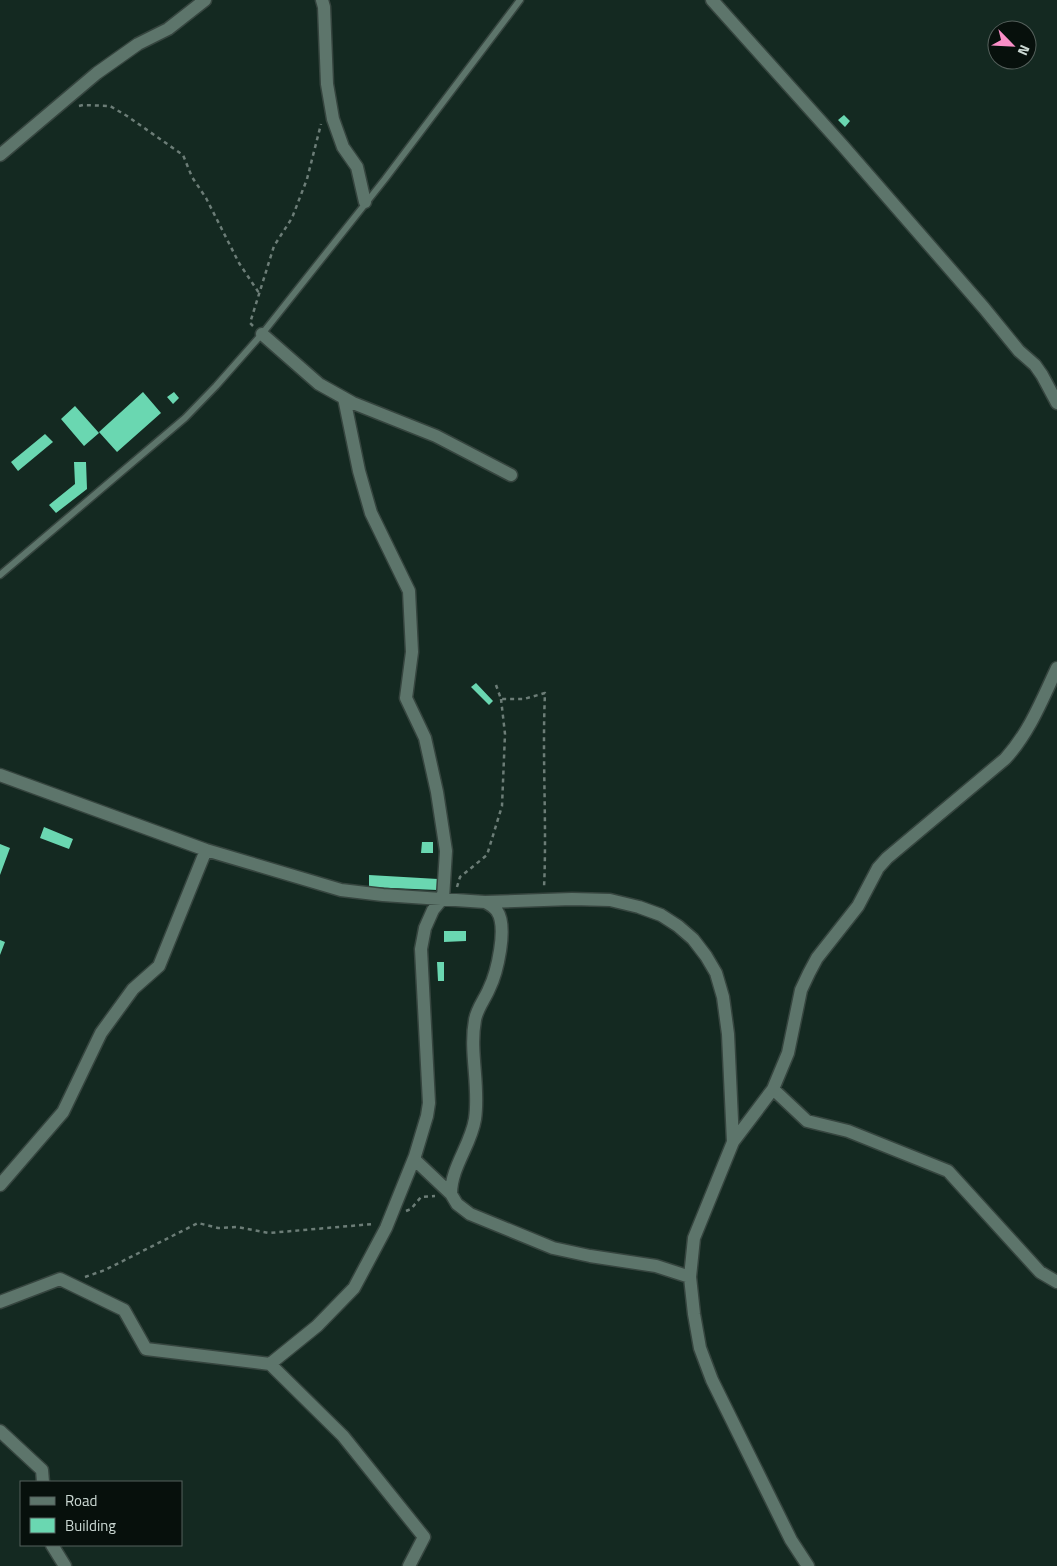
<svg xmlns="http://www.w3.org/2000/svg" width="1057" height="1566" font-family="'Titillium Web',sans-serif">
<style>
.building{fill:#6ad7b1}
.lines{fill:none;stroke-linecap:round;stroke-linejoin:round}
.service-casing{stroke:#36453f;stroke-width:9}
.minor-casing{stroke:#36453f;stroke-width:15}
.path{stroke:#6c7d77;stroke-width:2.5;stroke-dasharray:4 4;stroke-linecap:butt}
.service{stroke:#5d756b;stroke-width:6}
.minor{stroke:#5d756b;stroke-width:12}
</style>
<rect width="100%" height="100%" fill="#142921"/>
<path class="building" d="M844,115L850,121L845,127L838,120Z
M143,392L161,413L117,452L99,432Z
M174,392L179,398L173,404L167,397Z
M75,406L99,433L84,446L61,419Z
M45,434L53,442L18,471L11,462Z
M74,462H86L87,489L56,513L49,505L75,484Z
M476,683L493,701L489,705L471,687Z
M44,827L73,839L69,849L40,838Z
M422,842H433V853H421Z
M0,844L10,848L0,875Z
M369,875L438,879L437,890L369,887Z
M444,931H466V941L444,942Z
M0,940L5,942L0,955Z
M437,962H444V981H438Z"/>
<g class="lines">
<defs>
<path id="service" d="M0,575L185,418L216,386L262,334L385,179L520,0"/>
<path id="minor" d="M322,0L324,7L327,84L333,119L343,147L357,167L365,202
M712,0L843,146L984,308L1019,351L1035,365L1042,375L1057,403
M0,155L97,73L138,44L168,29L205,0
M262,334L319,384L353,403L436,436L511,475
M344,398L359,471L371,513L409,591L412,652L406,698L425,738L437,792L446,851L443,898L433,910L425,928L421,949L429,1103L427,1116L415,1156V1160L451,1194L457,1204L470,1214L553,1248L590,1256L656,1266L690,1277
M0,775L206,850L341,890L383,895L485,902L572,899L610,900L639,907L661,915L678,926L693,939L706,956L716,973L723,997L728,1034L733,1142
M773,1089L807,1121L848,1131L948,1171L1040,1272L1057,1282
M0,1185L63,1112L101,1033L133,989L159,966L206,850
M451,1194C451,1167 471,1145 475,1119C480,1086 469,1052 475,1020C477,1008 485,999 489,989C497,973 508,927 497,911C494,907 489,904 485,902
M0,1302L60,1279L124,1310L146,1349L270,1364L343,1436L424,1537L409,1566
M270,1364L317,1326L354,1288L386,1228L415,1156
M0,1431L42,1470L43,1482
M52,1545L65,1566
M808,1566L791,1540L712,1380L700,1348L694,1314L690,1277L694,1238L733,1142L773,1089L788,1053L801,990L809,973L817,958L858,906L878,868L887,858L1005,759C1029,733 1042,700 1057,668"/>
</defs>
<use href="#service" class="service-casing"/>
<use href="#minor" class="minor-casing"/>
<path class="path" d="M79,106L83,105L110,106L127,116L183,155L192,177L206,198L239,263L259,293
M253,326L250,323L274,246L292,218L307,179L321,124
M496,685L501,699H524L545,693C542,758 547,823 544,888
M457,887L460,877L487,855L502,806L505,734L501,699
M406,1211L411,1209L421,1197L435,1196
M85,1277L105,1270L198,1223L218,1228L237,1227L269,1233L373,1224"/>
<use href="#service" class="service"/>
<use href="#minor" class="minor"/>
</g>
<rect x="20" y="1481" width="162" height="65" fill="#07100c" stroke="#55605c"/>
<rect x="30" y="1497" width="25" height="8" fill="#5d756b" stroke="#55605c"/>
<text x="65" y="1506" font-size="15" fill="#cbd8d3">Road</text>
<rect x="30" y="1518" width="25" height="15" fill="#6ad7b1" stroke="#55605c"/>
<text x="65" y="1531" font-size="15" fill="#cbd8d3">Building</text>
<g transform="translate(1012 45) rotate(114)"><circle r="24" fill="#07100c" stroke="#55605c"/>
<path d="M0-4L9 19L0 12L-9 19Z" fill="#fa8fc8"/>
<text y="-8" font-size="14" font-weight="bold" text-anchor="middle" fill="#cbd8d3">N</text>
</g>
</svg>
